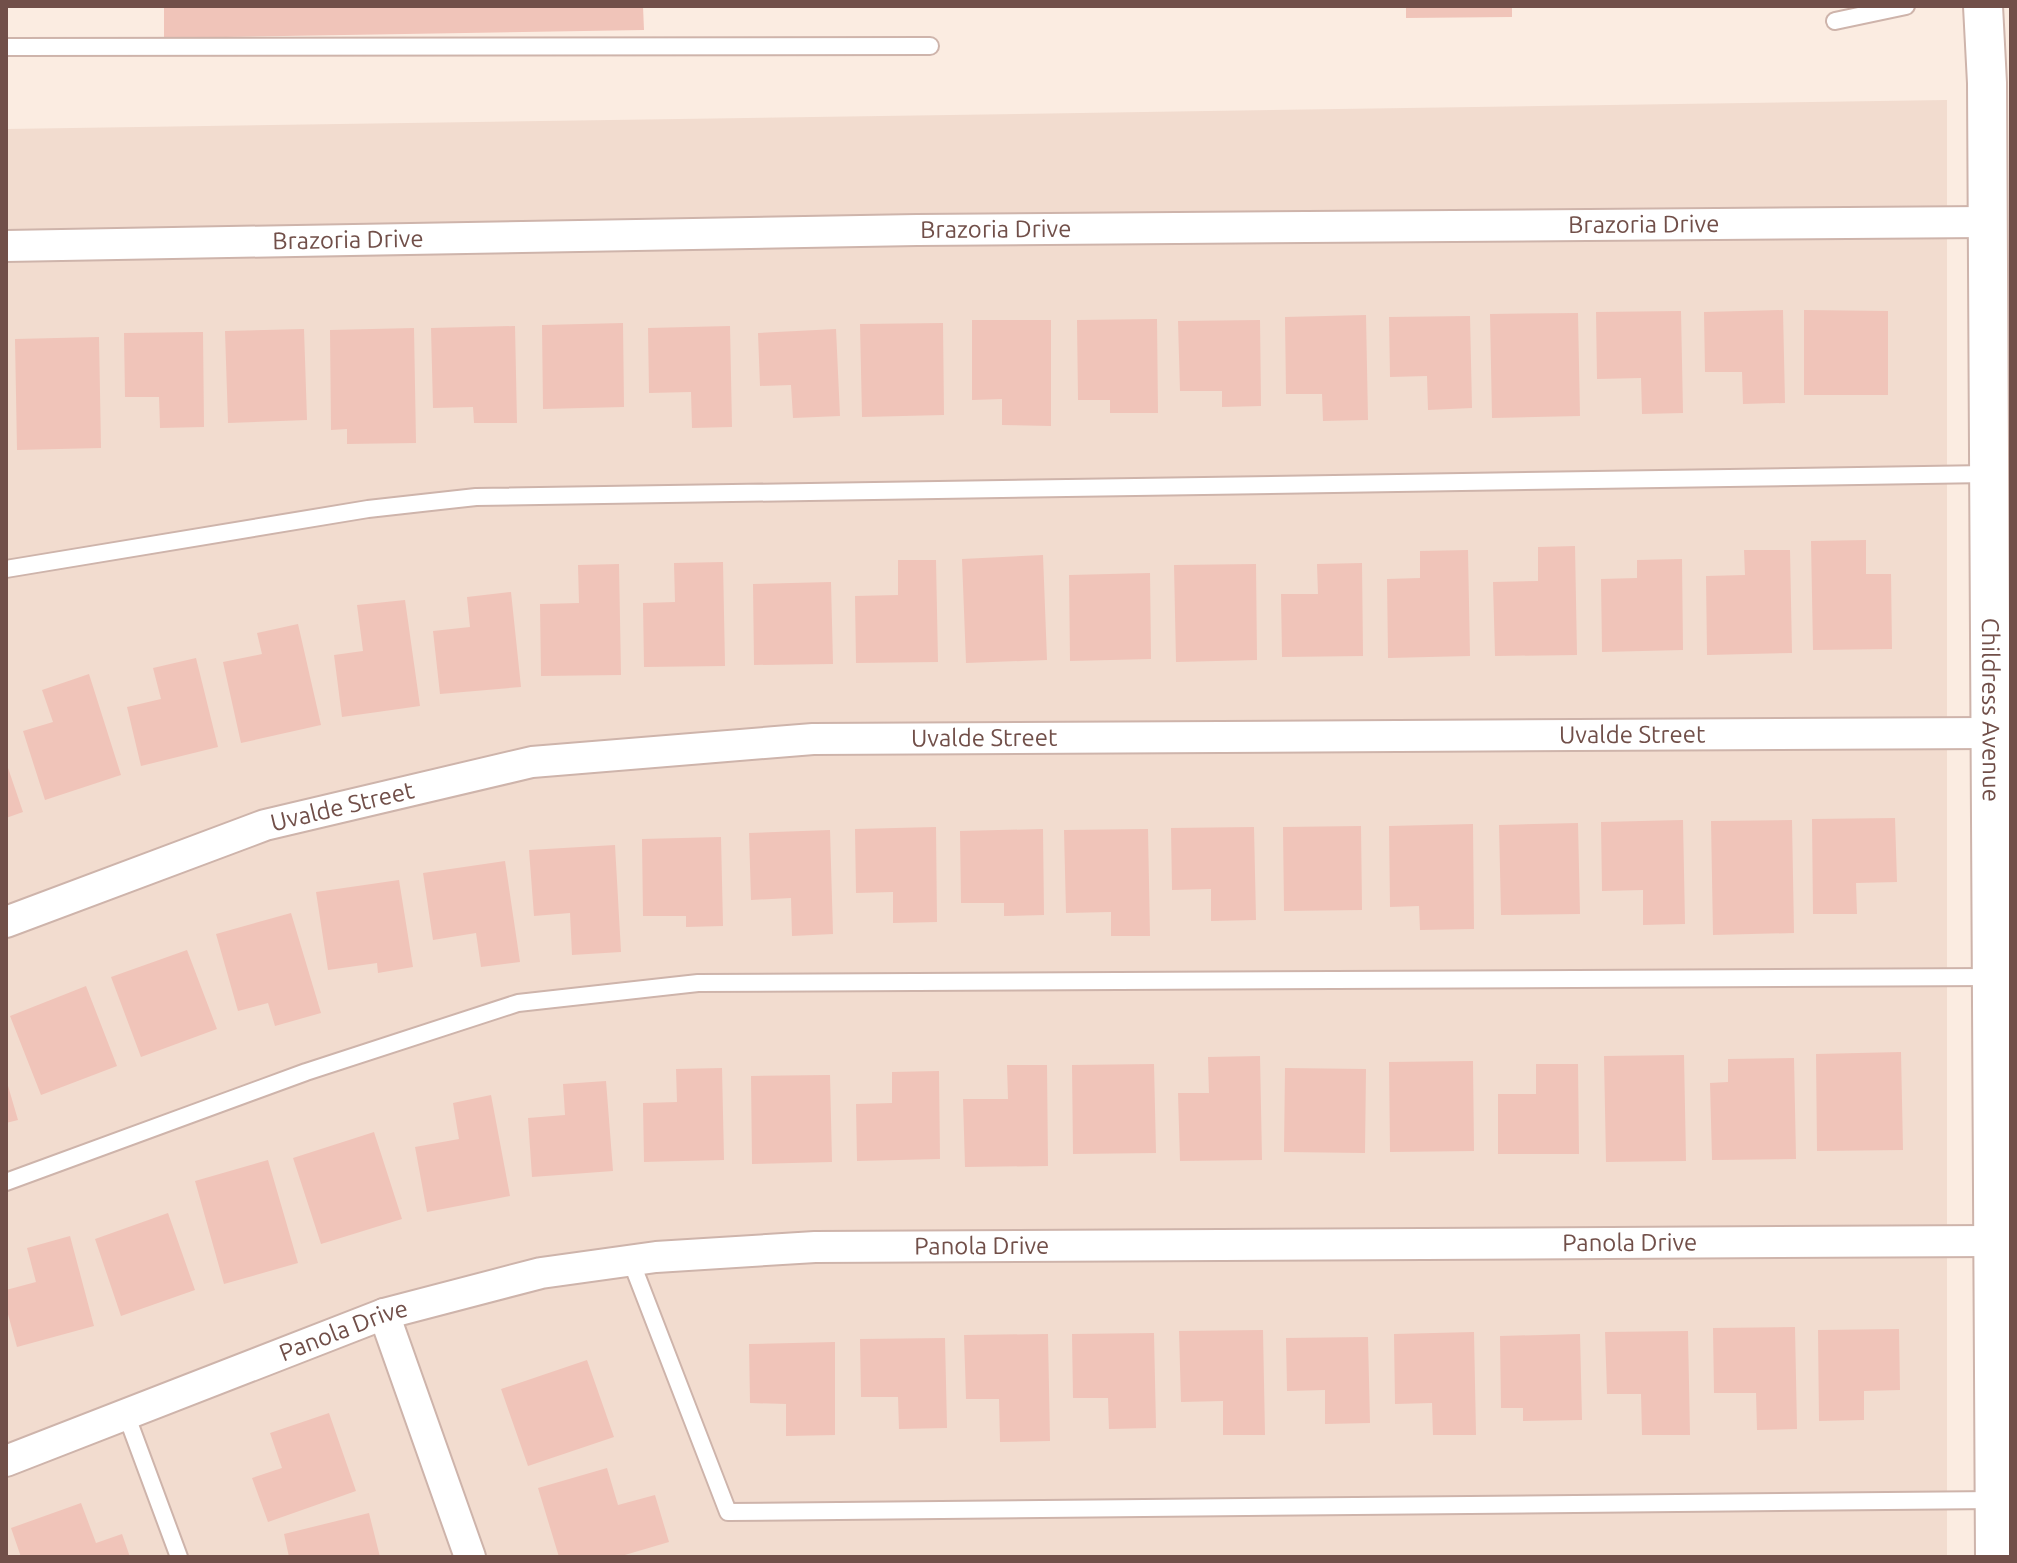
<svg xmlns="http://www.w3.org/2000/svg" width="2017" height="1563" font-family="Ubuntu,sans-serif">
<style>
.residential{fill:#f2dccf}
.building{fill:#f0c4b9}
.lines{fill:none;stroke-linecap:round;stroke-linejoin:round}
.service-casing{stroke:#ceb4ab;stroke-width:20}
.minor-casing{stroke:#ceb4ab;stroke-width:34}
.tertiary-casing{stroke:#ceb4ab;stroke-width:42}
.service{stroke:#fff;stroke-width:16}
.minor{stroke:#fff;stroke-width:30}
.tertiary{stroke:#fff;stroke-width:38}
.labels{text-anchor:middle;stroke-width:7;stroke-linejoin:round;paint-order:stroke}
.street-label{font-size:24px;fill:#714f49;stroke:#fef0e6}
</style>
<rect width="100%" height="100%" fill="#fbece1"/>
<path class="residential" d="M1947,100V1557H6V129Z"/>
<path class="building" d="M164,6H643L644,30L164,38Z
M1406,6H1512V17L1406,18Z
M1783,310L1785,403L1743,404L1742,372H1705L1704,312Z
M1804,310L1888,311V395H1804Z
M1681,311L1683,413L1642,414L1641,378L1597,379L1596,312Z
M1578,313L1580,416L1492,418L1490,314Z
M1366,315L1368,420L1323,421L1322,394H1286L1285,317Z
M1470,316L1472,408L1428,410L1427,376L1390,377L1389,317Z
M1157,319L1158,413H1110V400H1078L1077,320Z
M972,320H1051V426L1002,425V399L972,400Z
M1260,320L1261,406L1222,407V391H1180L1178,321Z
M623,323L624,407L543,409L542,325Z
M943,323L944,415L862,417L860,324Z
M515,326L517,423H474L473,407L433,408L431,328Z
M730,326L732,427L692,428L691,392L649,393L648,328Z
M414,328L416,443L347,444V429L331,430L330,330Z
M304,329L307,420L228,423L225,331Z
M836,329L840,416L793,418L791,385L760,386L758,333Z
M203,332L204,427L160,428L159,397H125L124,333Z
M99,337L101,448L17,450L15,339Z
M1866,540V574H1891L1892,649L1813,650L1811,541Z
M1575,546L1577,655L1495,656L1493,582L1538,581V547Z
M1468,550L1470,656L1388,658L1387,579L1420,578V551Z
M1744,550H1790L1792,653L1707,655L1706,576L1745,575Z
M1043,555L1047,660L966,663L962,559Z
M1682,559L1683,650L1602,652L1601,579L1637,578V560Z
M898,560H936L938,662L856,663L855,596L898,595Z
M723,562L725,666L644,667L643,603L675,602L674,563Z
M1362,563L1363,656L1282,657L1281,594H1318L1317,564Z
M619,564L621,675L541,676L540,604L579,603L578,565Z
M1256,564L1257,660L1176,662L1174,565Z
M1150,573L1151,659L1070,661L1069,575Z
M831,582L833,664L754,665L753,584Z
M511,592L521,687L440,694L433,631L470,627L467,597Z
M405,600L420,706L342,717L334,655L363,651L357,605Z
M298,624L321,725L241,743L223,662L262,654L257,633Z
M196,658L218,747L141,766L127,707L161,699L153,668Z
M89,674L121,775L45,800L23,731L53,722L42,690Z
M6,762L23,812L6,818Z
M1895,818L1897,882L1856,883L1857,914H1813L1812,819Z
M1683,820L1685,924L1643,925V890L1602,891L1601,822Z
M1792,820L1794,933L1713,935L1711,821Z
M1578,823L1580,914L1501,915L1499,825Z
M1473,824L1474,929L1420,930L1419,906L1390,907L1389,826Z
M1361,826L1362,910L1284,911L1283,827Z
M936,827L937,922L893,923V892L856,893L855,829Z
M1254,827L1256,920L1211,921V889L1172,890L1171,828Z
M1043,829L1044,915L1004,916V903H961L960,831Z
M1148,829L1150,936H1111V912L1066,913L1064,830Z
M830,830L833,934L792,936L791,898L751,900L749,833Z
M721,837L723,926L686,927V916H643L642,839Z
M615,845L621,952L572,955L570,913L534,916L529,850Z
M505,861L520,962L481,967L476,933L433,940L423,873Z
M399,880L413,967L378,973L377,963L328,970L316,892Z
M291,913L321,1013L275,1026L268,1003L238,1011L216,934Z
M187,950L217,1029L141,1057L111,977Z
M86,986L117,1066L41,1095L10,1016Z
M1901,1052L1903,1150L1817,1151L1816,1054Z
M1684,1055L1686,1161L1606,1162L1604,1056Z
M1260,1056L1262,1160L1180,1161L1178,1093H1209L1208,1057Z
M1794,1058L1796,1159L1712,1160L1710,1083L1728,1082V1059Z
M1473,1061L1474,1151L1390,1152L1389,1062Z
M1154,1064L1156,1153L1073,1154L1072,1065Z
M1536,1064H1578L1579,1154H1498V1094H1536Z
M1007,1065H1047L1048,1166L965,1167L963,1099H1008Z
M722,1068L724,1160L644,1162L643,1103L677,1102L676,1069Z
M1285,1068L1366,1069L1365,1153L1284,1152Z
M939,1071L940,1159L857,1161L856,1104L892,1103V1072Z
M830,1075L832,1162L752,1164L751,1076Z
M6,1079L18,1120L6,1123Z
M606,1081L613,1171L532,1177L528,1118L565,1115L563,1084Z
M491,1095L510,1196L427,1212L415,1147L459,1139L453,1103Z
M374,1132L402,1219L321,1244L293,1158Z
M268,1160L298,1263L224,1284L195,1181Z
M168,1213L195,1290L121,1316L95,1239Z
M70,1236L94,1326L17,1347L6,1307V1290L36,1282L27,1248Z
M1795,1327L1797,1429L1757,1430L1756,1393H1714L1713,1328Z
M1899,1329L1900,1390L1864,1391V1420L1819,1421L1818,1330Z
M1263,1330L1265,1435H1223V1401L1181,1402L1179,1331Z
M1688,1331L1690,1435H1642L1641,1394H1607L1605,1332Z
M1474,1332L1476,1435H1433L1432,1403L1395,1404L1394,1334Z
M1154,1333L1156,1428L1109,1429L1108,1398H1073L1072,1334Z
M1048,1334L1050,1441L1000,1442L999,1399H966L964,1335Z
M1580,1334L1582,1420L1523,1421V1408H1501L1500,1336Z
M1368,1337L1370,1423L1325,1424V1390L1287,1391L1286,1338Z
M945,1338L947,1428L899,1429L898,1397H861L860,1339Z
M835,1342V1435L786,1436V1404L750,1403L749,1344Z
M587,1360L614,1437L528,1466L501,1389Z
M329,1413L356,1491L268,1522L252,1478L282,1468L270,1433Z
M607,1468L618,1505L655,1495L669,1542L618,1557H559L538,1488Z
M81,1503L96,1543L122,1534L130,1557H21L11,1528Z
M369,1513L380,1557H289L284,1534Z"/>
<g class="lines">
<defs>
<path id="service" d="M1835,21L1906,6
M6,47L930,46
M6,569L368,509L476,497L1988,474
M6,1182L306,1072L518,1003L698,983L1991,977
M631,1261L728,1512L1995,1500
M126,1414L179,1557"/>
<g id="minor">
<path id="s1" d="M6,246L917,230L1986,222"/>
<path id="s2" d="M6,922L265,825L532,762L813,739L1989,733"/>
<path d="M384,1314L470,1557"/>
<path id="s3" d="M6,1461L384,1314L541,1273L656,1257L815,1247L1993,1241"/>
</g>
<g id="tertiary">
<path id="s4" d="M1983,6L1987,83L1995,1557"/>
</g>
</defs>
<use href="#service" class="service-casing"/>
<use href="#minor" class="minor-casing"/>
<use href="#tertiary" class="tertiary-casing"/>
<use href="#service" class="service"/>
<use href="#minor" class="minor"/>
<use href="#tertiary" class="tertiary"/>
</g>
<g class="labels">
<g class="street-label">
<text dy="8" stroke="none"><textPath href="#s1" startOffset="1638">Brazoria Drive</textPath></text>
<text dy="8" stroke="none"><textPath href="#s1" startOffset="990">Brazoria Drive</textPath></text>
<text dy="8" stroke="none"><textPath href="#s1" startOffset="342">Brazoria Drive</textPath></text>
<text dy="8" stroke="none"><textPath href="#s4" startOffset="704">Childress Avenue</textPath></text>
<text dy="8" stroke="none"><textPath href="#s2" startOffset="1652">Uvalde Street</textPath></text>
<text dy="8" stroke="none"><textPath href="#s2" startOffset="1004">Uvalde Street</textPath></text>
<text dy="8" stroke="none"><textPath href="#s2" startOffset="356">Uvalde Street</textPath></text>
<text dy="8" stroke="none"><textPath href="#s3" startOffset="1658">Panola Drive</textPath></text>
<text dy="8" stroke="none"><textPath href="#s3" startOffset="1010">Panola Drive</textPath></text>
<text dy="8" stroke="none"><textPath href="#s3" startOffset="362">Panola Drive</textPath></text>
</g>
</g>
<rect width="2017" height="1563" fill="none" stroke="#714f49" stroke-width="16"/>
</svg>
